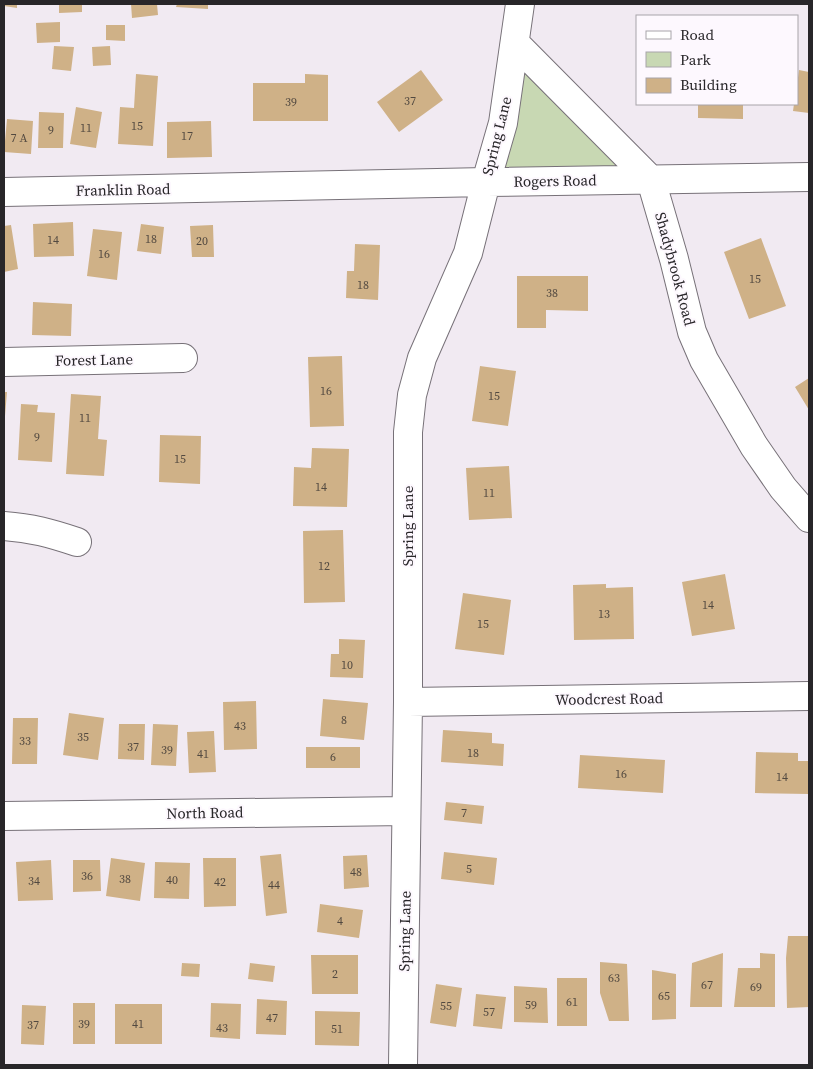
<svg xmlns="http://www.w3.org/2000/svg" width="813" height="1069" font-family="'Source Serif 4',serif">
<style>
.green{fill:#c8d8b3}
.building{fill:#cfb187}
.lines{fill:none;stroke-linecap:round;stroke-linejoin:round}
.minor-casing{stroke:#777178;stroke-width:30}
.minor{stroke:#fff;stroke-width:28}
.labels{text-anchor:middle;stroke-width:4;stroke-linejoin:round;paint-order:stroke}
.number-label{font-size:12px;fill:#524940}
.street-label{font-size:15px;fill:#282629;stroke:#fdf8fe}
</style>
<rect width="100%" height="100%" fill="#f1eaf2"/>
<path class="green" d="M518,55L640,176L493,178Z"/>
<path class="building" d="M4,4H17V8L4,6Z
M59,4H82V12L59,13Z
M131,4H157L158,15L132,18Z
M177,4H208V9L176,7Z
M60,22V42L37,43L36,23Z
M106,25H125V41L106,40Z
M54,46L74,47L71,71L52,69Z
M110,46L111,65L93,66L92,47Z
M421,70L443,100L399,132L377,102Z
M799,70L809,72V113L793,111L794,104H797V85Z
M136,74L158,76L153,146L118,144L120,107L134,108Z
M305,74L328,75V121H253V83H305Z
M698,104H743V119L698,118Z
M76,107L102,112L96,148L70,144Z
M39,112L64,113L63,148H38Z
M7,119L33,121L31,154L4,152Z
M211,121L212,157L167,158V122Z
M73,222L74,256L34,257L33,224Z
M141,224L164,227L161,254L137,251Z
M11,225L18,269L4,272V226Z
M213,225L214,257H192L190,226Z
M93,229L122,232L117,280L87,276Z
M761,238L786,306L749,319L724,252Z
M355,244L380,245L378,300L346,298L347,271H354Z
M517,276H588V311L546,310V328H517Z
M33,302L72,304L71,336L32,335Z
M342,356L344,426L310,427L308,357Z
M480,366L516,371L508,426L472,421Z
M809,378V410L795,387Z
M4,392H7L5,416H4Z
M71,394L101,396L98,439L107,440L104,476L66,474Z
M21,404L38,405L37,412L55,413L52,462L18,460Z
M160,435L201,436L200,484L159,482Z
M312,448L349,449L347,507L293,506L294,467L311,468Z
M509,466L512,518L469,520L466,468Z
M343,530L345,602L304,603L303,531Z
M725,574L735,629L692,636L682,582Z
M606,584V588L633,587L634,639L574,640L573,585Z
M463,593L511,600L504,655L455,649Z
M339,639L365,640L363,678L330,677L331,654H339Z
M323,699L368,703L364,740L320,736Z
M256,701L257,749L224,750L223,702Z
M69,713L104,718L98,760L63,755Z
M13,718H38L37,764H12Z
M119,724H145L144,760L118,759Z
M153,724L178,725L176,766L151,765Z
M443,730L492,733V743L504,744L503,766L441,762Z
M214,731L216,772L189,773L187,732Z
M306,747H360V768H306Z
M756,752L798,753V761H809V794L755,793Z
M580,755L665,760L663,793L578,788Z
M446,802L484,806L482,824L444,820Z
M444,852L497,858L494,885L441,879Z
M281,854L287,913L266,916L260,856Z
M367,855L369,887L344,889L343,856Z
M111,858L145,863L140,901L106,896Z
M203,858H236V906L204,907Z
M51,860L53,900L18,901L16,862Z
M73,860H100L101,891L73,892Z
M155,862L190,863L189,899L154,898Z
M320,904L363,910L359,938L317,932Z
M788,936H809V1007L787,1008L786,958Z
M723,953L722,1007H690L692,963Z
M760,953L775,954V1007H734L738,968H760Z
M311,955H358V994H312Z
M600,962L627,964L629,1021H609L600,993Z
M182,963L200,964L199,977L181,976Z
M250,963L275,966L273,982L248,979Z
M652,970L676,974V1019L652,1020Z
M557,978H587V1026H557Z
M436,984L462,988L456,1027L430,1023Z
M514,986L547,988L548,1023L514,1022Z
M476,994L506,997L502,1029L473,1026Z
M257,999L287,1001L286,1035L256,1034Z
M73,1003H95V1044H73Z
M211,1003L241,1004L240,1039L210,1037Z
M115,1004H162V1044H115Z
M22,1005L46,1006L44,1045L21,1044Z
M315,1011L360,1012L359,1046L315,1045Z"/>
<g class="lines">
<defs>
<path id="minor" d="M515,43L651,180L674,259L692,332L704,360L754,446L783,488L809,518
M4,192L486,182L809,177
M4,362L183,358
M4,526C32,528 50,533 77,542
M408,702L809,696
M4,816L406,811
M403,1065L408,702V432L412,395L422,358L468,253L486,182L503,123L520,4"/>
</defs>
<use href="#minor" class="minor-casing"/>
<use href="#minor" class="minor"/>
</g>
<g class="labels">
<g class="number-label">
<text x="410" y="105">37</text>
<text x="291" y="106">39</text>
<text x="137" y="130">15</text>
<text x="86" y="132">11</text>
<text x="51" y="134">9</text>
<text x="187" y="140">17</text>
<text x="19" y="142">7 A</text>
<text x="151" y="243">18</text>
<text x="53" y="244">14</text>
<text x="202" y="245">20</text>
<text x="104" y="258">16</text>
<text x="755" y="283">15</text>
<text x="363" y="289">18</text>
<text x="552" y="297">38</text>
<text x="326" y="395">16</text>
<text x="494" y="400">15</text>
<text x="85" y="422">11</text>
<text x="37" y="441">9</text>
<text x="180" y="463">15</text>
<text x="321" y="491">14</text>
<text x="489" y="497">11</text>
<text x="324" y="570">12</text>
<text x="708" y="609">14</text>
<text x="604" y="618">13</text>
<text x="483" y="628">15</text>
<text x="347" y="669">10</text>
<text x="344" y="724">8</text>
<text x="240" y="730">43</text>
<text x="83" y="741">35</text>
<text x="25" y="745">33</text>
<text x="133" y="751">37</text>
<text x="167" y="754">39</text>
<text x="473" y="757">18</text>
<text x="203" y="758">41</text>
<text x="333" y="761">6</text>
<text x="621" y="778">16</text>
<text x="782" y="781">14</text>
<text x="464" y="817">7</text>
<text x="469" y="873">5</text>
<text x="356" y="876">48</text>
<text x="87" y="880">36</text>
<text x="125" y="883">38</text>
<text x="172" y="884">40</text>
<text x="34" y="885">34</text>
<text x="220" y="886">42</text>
<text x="274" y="889">44</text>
<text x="340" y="925">4</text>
<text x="335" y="978">2</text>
<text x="614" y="982">63</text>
<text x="707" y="989">67</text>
<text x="756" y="991">69</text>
<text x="664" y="1000">65</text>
<text x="572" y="1006">61</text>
<text x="531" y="1009">59</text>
<text x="446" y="1010">55</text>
<text x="489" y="1016">57</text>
<text x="272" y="1022">47</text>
<text x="84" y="1028">39</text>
<text x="138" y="1028">41</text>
<text x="33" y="1029">37</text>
<text x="222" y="1032">43</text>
<text x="337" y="1033">51</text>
</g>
<g class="street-label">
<text transform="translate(497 136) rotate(-76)" y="5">Spring Lane</text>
<text transform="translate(555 181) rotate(-1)" y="5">Rogers Road</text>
<text transform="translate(123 190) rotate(-1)" y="5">Franklin Road</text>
<text transform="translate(675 269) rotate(75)" y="5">Shadybrook Road</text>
<text transform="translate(94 360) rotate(-1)" y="5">Forest Lane</text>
<text transform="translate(408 526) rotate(-90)" y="5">Spring Lane</text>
<text transform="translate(609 699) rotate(-1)" y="5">Woodcrest Road</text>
<text transform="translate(205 813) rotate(-1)" y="5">North Road</text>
<text transform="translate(405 931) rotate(-89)" y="5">Spring Lane</text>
</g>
</g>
<rect width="813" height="1069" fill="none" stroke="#282629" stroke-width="10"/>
<rect x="636" y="15" width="162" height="90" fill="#fdf8fe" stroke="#a8a4a9"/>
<rect x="646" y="31" width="25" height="8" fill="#ffffff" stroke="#a8a4a9"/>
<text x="680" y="40" font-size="15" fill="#282629">Road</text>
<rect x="646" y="52" width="25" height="15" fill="#c8d8b3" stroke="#a8a4a9"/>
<text x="680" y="65" font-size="15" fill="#282629">Park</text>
<rect x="646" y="78" width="25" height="15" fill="#cfb187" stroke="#a8a4a9"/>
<text x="680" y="90" font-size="15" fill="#282629">Building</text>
</svg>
